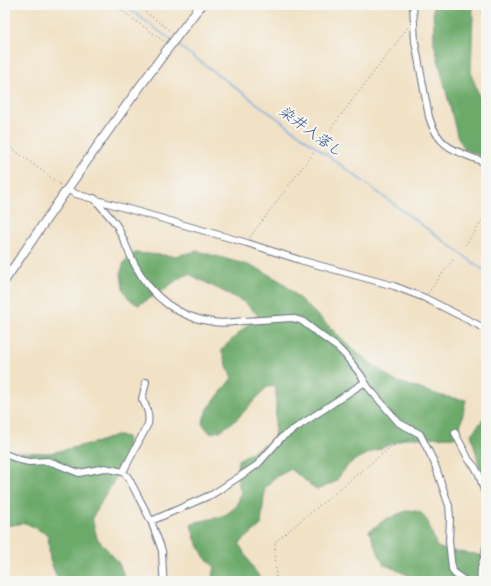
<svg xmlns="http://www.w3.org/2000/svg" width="491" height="586" font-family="Caveat,'Klee One',sans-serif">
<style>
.forest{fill:#6caa6b;stroke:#446c64}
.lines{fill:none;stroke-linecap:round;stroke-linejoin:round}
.stream{stroke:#75aae2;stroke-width:1.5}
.minor-casing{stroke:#666e82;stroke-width:8}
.tertiary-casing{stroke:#666e82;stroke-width:10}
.path{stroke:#666e82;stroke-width:1;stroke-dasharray:1 3;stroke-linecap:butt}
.minor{stroke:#fff;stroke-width:6}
.tertiary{stroke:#fff;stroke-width:8}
.labels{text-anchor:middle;stroke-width:4;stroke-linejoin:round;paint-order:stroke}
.water-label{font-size:15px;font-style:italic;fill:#365486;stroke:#f6f6f2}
</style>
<rect width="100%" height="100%" fill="#f6f6f2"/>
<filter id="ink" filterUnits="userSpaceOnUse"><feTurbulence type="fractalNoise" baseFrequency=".025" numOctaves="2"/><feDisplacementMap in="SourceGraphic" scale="8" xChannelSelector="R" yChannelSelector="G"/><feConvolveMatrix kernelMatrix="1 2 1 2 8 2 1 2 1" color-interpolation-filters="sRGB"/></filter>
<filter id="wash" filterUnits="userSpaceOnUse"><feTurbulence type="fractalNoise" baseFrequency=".012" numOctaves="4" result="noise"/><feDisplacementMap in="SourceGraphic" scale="16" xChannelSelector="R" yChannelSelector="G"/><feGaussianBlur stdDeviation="0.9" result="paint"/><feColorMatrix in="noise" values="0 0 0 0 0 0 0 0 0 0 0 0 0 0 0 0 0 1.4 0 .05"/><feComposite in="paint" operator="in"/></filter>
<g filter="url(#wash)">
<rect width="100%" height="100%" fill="#f1e2c6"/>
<path class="forest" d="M433,5H472L473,15L471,72L486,118V158L464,149L457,135L434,43Z
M198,251L255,267L282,282L355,351L393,380L442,396L466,400L458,437L406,438L360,457L349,464L335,482L317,490L291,469L274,478L265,488L261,525L239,544L250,563L260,578L259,581H208L213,576L215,567L205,558L195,539L191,525L197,522L224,516L237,506L241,493L237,477L238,460L274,440L276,409V386L267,387L237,419L220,431L210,433L202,423L207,410L232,378L221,350L258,315L244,302L189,274L181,277L156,295L138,305L129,299L123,289L121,272L124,262L135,253L175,256Z
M486,416V497L481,472L471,434Z
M116,435L127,437L129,450L115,479L92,518L97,538L118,562L127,581H60L58,580L50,560L48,535L26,523L5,526V456L13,452L50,453L98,442Z
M409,510L420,512L428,522L437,547L449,551L475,554L486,558V581H413L408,575L383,564L369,531L386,519Z"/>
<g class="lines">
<path class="stream" d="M124,5L171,40
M175,43L486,272"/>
</g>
</g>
<g filter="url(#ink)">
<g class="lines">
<defs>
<path id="minor" d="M413,5L415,42L429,117C439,150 457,151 486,163
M66,189L76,194L247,243L300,260L394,286L425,298L486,329
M94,198C100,206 112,218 117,226C124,239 128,252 135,265C151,296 177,317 213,322C223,324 233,322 243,321C259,320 275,319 292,318L302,321L323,337L337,347L345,355L361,375L368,387L399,423L420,434L434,462L449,506L450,518L449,541L452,569L455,574L465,581
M455,433L469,460L475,467L479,474L486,498
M5,454L20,460L29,462L47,461L54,463L79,473L105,468L123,472L128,477L151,521L160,545L162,551L163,574L164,581
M123,472L148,424C150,415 147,407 142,399L146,382
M151,521L213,494L257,465L282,437L365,382
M484,557L486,547
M481,581C480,572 481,562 486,555"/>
<path id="tertiary" d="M5,280C68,187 132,94 201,5"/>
</defs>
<use href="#minor" class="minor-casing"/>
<use href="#tertiary" class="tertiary-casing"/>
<path class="path" d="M114,5L165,42
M136,5L172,32
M479,5L484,19L486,23
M322,140L409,26
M5,143L62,186
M250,237L314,152
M465,245L486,216
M428,293L455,257
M276,581L275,542L392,446L413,437"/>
<use href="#minor" class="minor"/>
<use href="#tertiary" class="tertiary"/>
</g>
</g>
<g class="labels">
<g class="water-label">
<text transform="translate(311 131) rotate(36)" y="5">染井入落し</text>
</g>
</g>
<rect width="491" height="586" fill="none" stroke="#f6f6f2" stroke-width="20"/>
</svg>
